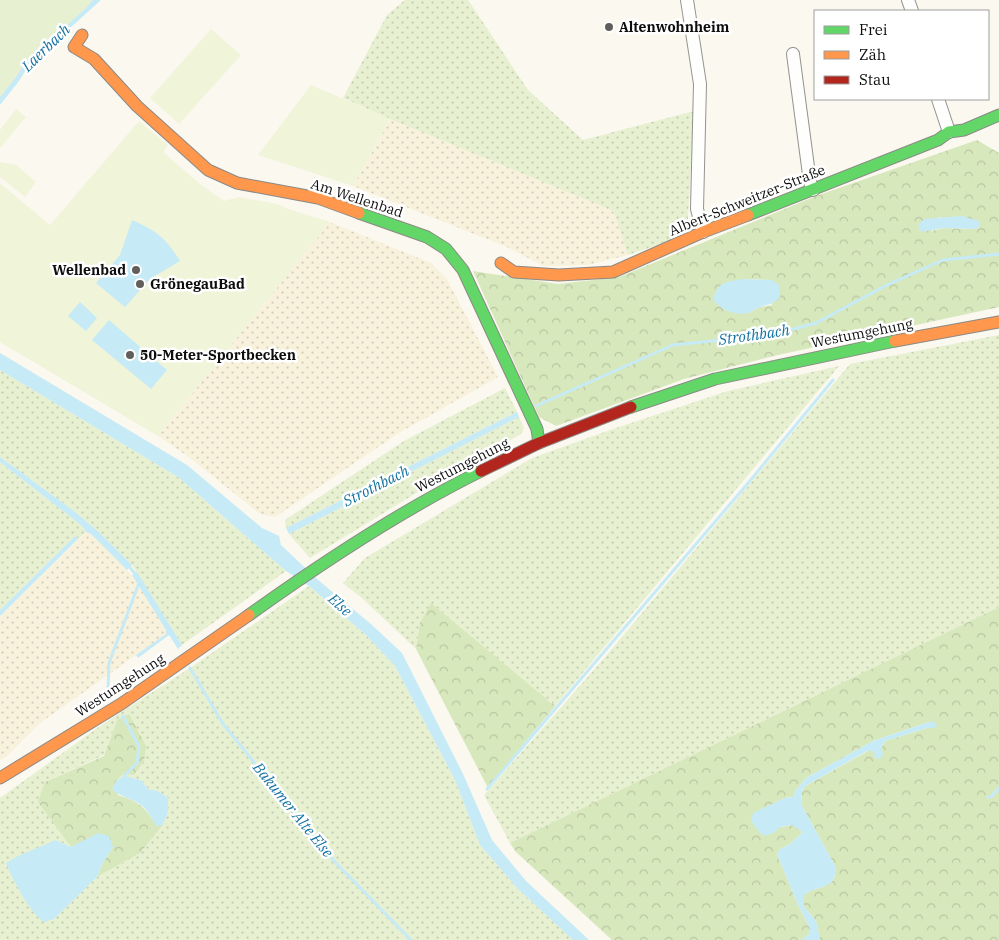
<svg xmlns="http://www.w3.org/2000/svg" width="999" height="940" font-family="'IBM Plex Serif',serif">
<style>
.farmland{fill:url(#farmland-dots)}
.grass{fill:url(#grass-dots);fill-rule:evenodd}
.forest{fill:url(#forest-crowns);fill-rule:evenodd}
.park{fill:#e7f0d0}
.pitch{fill:#f0f4d9}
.water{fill:#c6eaf6}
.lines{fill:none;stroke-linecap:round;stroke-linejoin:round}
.stream{stroke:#c6eaf6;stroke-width:3}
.street-casing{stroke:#94938f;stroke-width:14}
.fast-casing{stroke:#8b8986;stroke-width:13}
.slow-casing{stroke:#8b8986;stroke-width:13}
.jam-casing{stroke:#8b8986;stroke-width:13}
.street{stroke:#fefefd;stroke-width:12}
.fast{stroke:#63d668;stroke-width:11}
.slow{stroke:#ff974d;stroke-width:11}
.jam{stroke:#b3261e;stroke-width:11}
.poi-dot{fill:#605f5c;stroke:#fff;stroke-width:2}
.labels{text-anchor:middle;stroke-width:5;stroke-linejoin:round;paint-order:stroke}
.poi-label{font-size:14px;font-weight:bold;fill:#0d0d0d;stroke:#fff;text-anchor:start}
.street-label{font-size:14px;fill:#0d0d0d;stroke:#fff}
.water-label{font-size:15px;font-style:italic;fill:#1372a1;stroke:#fff}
</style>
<defs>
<pattern id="farmland-dots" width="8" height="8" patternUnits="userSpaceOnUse" patternTransform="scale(1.25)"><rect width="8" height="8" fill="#f8f2dc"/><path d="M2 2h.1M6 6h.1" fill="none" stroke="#d3cebc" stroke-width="1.8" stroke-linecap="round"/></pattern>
<pattern id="grass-dots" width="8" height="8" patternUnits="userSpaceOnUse" patternTransform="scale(1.25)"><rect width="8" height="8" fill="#e7f0d0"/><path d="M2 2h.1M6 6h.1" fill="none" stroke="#c5cdb1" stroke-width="1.8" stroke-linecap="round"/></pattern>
<pattern id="forest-crowns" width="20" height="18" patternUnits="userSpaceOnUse" patternTransform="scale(1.25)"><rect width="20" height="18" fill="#d8e8bd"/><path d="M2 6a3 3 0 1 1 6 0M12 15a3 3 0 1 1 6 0" fill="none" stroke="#b8c6a1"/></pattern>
</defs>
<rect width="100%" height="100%" fill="#fbf8f0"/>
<path class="farmland" d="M390,119L615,211L628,255L588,265L543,266L507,247L353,186Z
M330,222L431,263L447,279L498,377L399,433L275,517L260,514L190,458L158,436Z
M86,532L91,534L113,554L135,579L166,630V634L40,723L6,757L0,760V616Z"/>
<path class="grass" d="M405,0H468L528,90L583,140L694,111L687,235L628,255L614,211L390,119L343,98L387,15Z
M999,335V607L510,843L484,795L606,656L850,364Z
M839,366L556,705L420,623L416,649L363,599L343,583L365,558L532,458L613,429L728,391Z
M0,370L178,477L286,571L182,645L132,565L99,532L74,511L0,457Z
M505,388L517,412L286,528L285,520L404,441Z
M519,417L524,428L521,434L426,487L310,558L289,534Z
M0,462L81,525L86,532L78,539L77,537H74L0,610Z
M309,586L366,635L395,666L455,780L480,845L517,888L573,940H0V798L103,724L190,668ZM117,720L123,774L116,781L124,776L141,780L148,789L158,791L168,798V812L163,825L140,853L97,877L54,919L56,840L71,847L45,782L104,755Z"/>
<path class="forest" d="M977,140L999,153V307L778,355L684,379L556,426L539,417L473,271L558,284L619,277L816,196ZM946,217L980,227L975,229L944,228L931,231L936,218ZM743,279L772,280V305L759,307L749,313Z
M431,603L550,702L556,705L488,788L416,649L420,623Z
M999,607V940H820L816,921L804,907V895C816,885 838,891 835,866L801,804L802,792L805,786L868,751L881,748L885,741L927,728H935L929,722L873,741L806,778L796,790L793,797L785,798L775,803L780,827L793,825L803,832L790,844L780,849L777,854L798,905L810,928L809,934L802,940H612L516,852L510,843Z
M129,714L146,746L144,761L134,775L123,774L116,781L118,795C138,801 146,807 156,825H163L140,853L97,877L102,864L113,847L83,842L71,847L38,802L45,782L104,756L117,720Z"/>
<path class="park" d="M0,0H93L85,9L26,61L16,77L0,97Z"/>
<path class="pitch" d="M211,29L241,55L179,124L150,98Z
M311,85L390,119L353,186L258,155Z
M16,109L26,117L0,148V130Z
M139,121L168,145L163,152L200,184L224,201L239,197L277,204L285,208L330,222L158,436L0,342V183L50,225Z
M0,162L16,165L36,182L25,197L0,177Z"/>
<path class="water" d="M93,0H101L29,65L19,81L0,105V97L16,77L26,61L85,9Z
M962,216L979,221L980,227L975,229L944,228L921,232L918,225L924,219Z
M132,220C157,231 166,238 180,261L150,279L125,307L96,283L120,255Z
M743,279L772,280L779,285L780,297C771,306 771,303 760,307C756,308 752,312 749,313C734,316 722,310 713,300C718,281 726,282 743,279Z
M80,302L97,318L86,331L68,316Z
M109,320L167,370L151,389L92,340Z
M0,353L187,465L262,528L279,536L281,545L317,579L372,625L402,653L463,774L492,840L526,881L589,940H573L517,888L480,845L455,780L395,666L366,635L309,586L286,571L178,477L0,370Z
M517,412L519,417L289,534L286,528Z
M0,457L74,511L99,532L132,565L127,570L91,534L86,532L81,525L0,462Z
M74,537H77L78,539L0,616V610Z
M137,572L182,645L178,649L169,635L138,658L136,655L166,634V630L132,575Z
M929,722H935L937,725L935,728H927L885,741L881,747L883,754L880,759L875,758L874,751H867L805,786L802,792L801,804L835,866C838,891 816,885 804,895V907L816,921L820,940H802L809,934L810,928L798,905L777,854L780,849L790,844L803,832L792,825L780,827L775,832L765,836L760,833L751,821L753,813L785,798L793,797L796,790L806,778L873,741Z
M124,776L141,780L148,789L158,791L168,798V812L163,825L156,826C152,818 148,810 141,805C132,798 120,797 112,789L116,781Z
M98,833L109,836L113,847L102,864L97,877L54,919L44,922C29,912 13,880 6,863L18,856L56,840L71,847Z"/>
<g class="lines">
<path class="stream" d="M536,406L673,345L772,335L816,323L887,285L943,260L999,254
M128,565L136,575
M190,668L223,724L334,861L411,940
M111,693L108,688L109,663L139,583
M123,716L139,747L137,763L124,776
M487,789L749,482L833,380
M988,797H991L999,788"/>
<defs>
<path id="street" d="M687,0L700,84L697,209L703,232
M908,0L912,11
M793,54L810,182L813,190
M938,99L949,132"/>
<path id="fast" d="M359,213L427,237L446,249L463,270L537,429L539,443
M748,215L938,140L949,132L964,130L999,115
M631,407L715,379L895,341
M249,615C323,562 400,511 481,471"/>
<path id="slow" d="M82,35L74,47L94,59L137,106L208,170L237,183L318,198L359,213
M501,263L514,272L559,275L613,272L703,232L748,215
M895,341L999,322
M0,778L121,704L249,615"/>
<path id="jam" d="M481,471L539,443L631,407"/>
</defs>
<use href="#street" class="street-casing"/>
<use href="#fast" class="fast-casing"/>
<use href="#slow" class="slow-casing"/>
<use href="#jam" class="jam-casing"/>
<use href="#street" class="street"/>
<use href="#fast" class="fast"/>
<use href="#slow" class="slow"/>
<use href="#jam" class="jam"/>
</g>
<g class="poi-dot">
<circle cx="609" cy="27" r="5"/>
<circle cx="136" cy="270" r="5"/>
<circle cx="140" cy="284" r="5"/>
<circle cx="130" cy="355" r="5"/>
</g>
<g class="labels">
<g class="poi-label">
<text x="619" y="32">Altenwohnheim</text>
<text x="126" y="275" text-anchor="end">Wellenbad</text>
<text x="150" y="289">GrönegauBad</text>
<text x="140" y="360">50-Meter-Sportbecken</text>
</g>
<g class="street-label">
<text transform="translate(357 198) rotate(18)" y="5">Am Wellenbad</text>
<text transform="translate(747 200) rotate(-22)" y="5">Albert-Schweitzer-Straße</text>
<text transform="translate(862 333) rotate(-11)" y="5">Westumgehung</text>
<text transform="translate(462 465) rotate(-27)" y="5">Westumgehung</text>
<text transform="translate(120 685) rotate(-33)" y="5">Westumgehung</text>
</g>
<g class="water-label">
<text transform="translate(46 48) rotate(-44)" y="5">Laerbach</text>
<text transform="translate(754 335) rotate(-8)" y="5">Strothbach</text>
<text transform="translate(376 486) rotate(-27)" y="5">Strothbach</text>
<text transform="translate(340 605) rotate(42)" y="5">Else</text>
<text transform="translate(293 810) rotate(51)" y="5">Bakumer Alte Else</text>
</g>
</g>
<rect x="814" y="10" width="175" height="90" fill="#ffffff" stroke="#9e9e9e"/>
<rect x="824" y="26" width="25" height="8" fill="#63d668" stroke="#9e9e9e"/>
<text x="859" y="35" font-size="15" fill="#0d0d0d">Frei</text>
<rect x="824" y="51" width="25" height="8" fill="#ff974d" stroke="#9e9e9e"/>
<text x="859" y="60" font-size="15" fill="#0d0d0d">Zäh</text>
<rect x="824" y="76" width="25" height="8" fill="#b3261e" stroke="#9e9e9e"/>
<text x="859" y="85" font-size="15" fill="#0d0d0d">Stau</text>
</svg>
